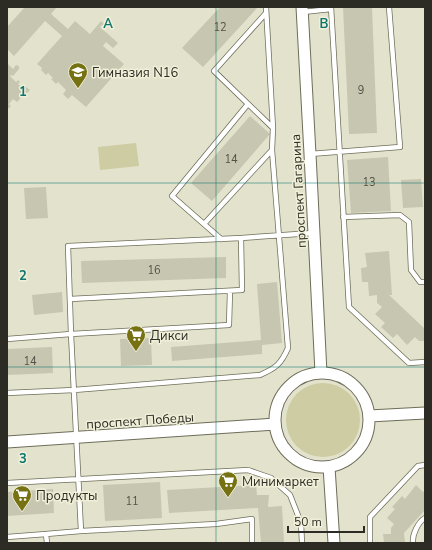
<svg xmlns="http://www.w3.org/2000/svg" width="432" height="550" font-family="'Nunito Sans',sans-serif">
<style>
.green{fill:#cdcca2}
.building{fill:#c7c6b1}
.lines{fill:none;stroke-linecap:round;stroke-linejoin:round}
.service-casing{stroke:#6e6d5a;stroke-width:6}
.tertiary-casing{stroke:#6e6d5a;stroke-width:13}
.service{stroke:#fff;stroke-width:4.5}
.tertiary{stroke:#fff;stroke-width:11}
.grid{fill:none;stroke:#0f766e;stroke-width:1;stroke-opacity:0.55}
.labels{text-anchor:middle;stroke-width:3;stroke-linejoin:round;paint-order:stroke}
.number-label{font-size:11px;fill:#545247}
.poi-label{font-size:13px;fill:#2d2c24;stroke:#f0f0da;text-anchor:start}
.street-label{font-size:13px;fill:#2d2c24;stroke:#f0f0da}
.grid-label{font-size:13px;text-anchor:middle;font-weight:bold;fill:#0f766e;stroke:#f0f0da;stroke-width:3;stroke-linejoin:round;paint-order:stroke}
</style>
<rect width="100%" height="100%" fill="#e3e3cd"/>
<path class="green" d="M136,143L139,166L100,170L98,147Z
M286 420a37 37 0 1 1 74 0a37 37 0 1 1-74 0Z"/>
<path class="building" d="M25,7H57L51,14L68,29L75,21L90,34L101,21L107,26L105,28L102,25L100,27L118,43L113,48L106,42L103,46L124,64L86,107L72,95L68,99L63,94L66,90L58,82L56,84L51,79L53,78L48,73L46,75L41,70L42,68L37,64L62,36L45,21L14,56L8,50L7,51V27Z
M220,7H258L203,67L182,48Z
M343,7H372L377,133L349,134Z
M7,63L13,69L16,65L19,66V69L13,76L11,75L10,76L16,82L18,80L20,82L18,84L23,88L25,86L30,90L26,94L25,93L17,102L13,99L9,104L11,106L7,110Z
M250,116L270,134L212,201L191,183Z
M388,157L391,211L351,213L347,160Z
M421,179L423,207L403,208L401,180Z
M46,187L48,218L26,219L24,188Z
M389,251L392,295H389L425,329V341H419L415,337L407,345L397,334L393,338L381,327L385,323L375,314L382,307L377,303V295L369,296L368,282H362L361,268L367,267L365,253Z
M226,257V278L82,283L81,261Z
M277,282L282,343L262,345V354L172,361L171,347L261,340L257,284Z
M62,292L63,312L34,315L32,295Z
M151,338L152,365L121,366L120,339Z
M52,347L53,373L7,375V349Z
M160,482L162,518L105,521L103,485Z
M256,485L257,495H269L268,507L282,506L284,543H261L258,508L169,513L167,490Z
M416,485L423,492L425,490V510L404,533L405,543H384L383,534H391V528L394,524L387,518L395,509L392,507L402,496L405,499Z
M53,489L54,513L7,516V492Z"/>
<g class="lines">
<defs>
<path id="service" d="M331,7L349,307L409,363L425,362
M303,12L331,9
M266,13L214,71L273,128
M310,154L400,147L389,7
M343,217L400,215L409,222L411,270L420,282H425
M204,224L272,150
M241,238L313,233
M221,239L172,196L248,104
M230,291L229,325L71,334L81,531L216,524L252,519V543
M7,339L71,334L68,246L241,238L242,290L70,299
M7,393L74,390L260,375C276,368 281,364 288,348L272,150L273,128L266,7
M7,483L248,470L271,478L290,495L301,523L302,543
M7,537L46,534
M47,543L46,534L81,531
M370,543V517L418,466L425,465
M413,543C412,535 418,522 425,518"/>
<path id="tertiary" d="M302,7L310,154L321,373
M275 420a47 47 0 1 1 94 0a47 47 0 1 1-94 0Z
M369,416L425,413
M7,442L275,424
M329,467L334,543"/>
</defs>
<use href="#service" class="service-casing"/>
<use href="#tertiary" class="tertiary-casing"/>
<use href="#service" class="service"/>
<use href="#tertiary" class="tertiary"/>
</g>
<path class="grid" d="M216,7V543M7,183H425M7,367H425"/>
<defs>
<symbol id="school-pin" viewBox="-11 -11 22 30"><path d="M0 17L-7.5 6A9.5 9.5 0 1 1 7.5 6Z" fill="#767112" stroke="#f0f0da"/><path d="M0-5L7-2L0 1L-7-2ZM-4 1L0 2.5L4 1V4Q0 6-4 4Z" fill="#fff"/></symbol>
<symbol id="supermarket-pin" viewBox="-11 -11 22 30"><path d="M0 17L-7.5 6A9.5 9.5 0 1 1 7.5 6Z" fill="#767112" stroke="#f0f0da"/><path d="M-6-5.5h2.5l.6 2H6L4.5 2H-2.5L-4.4-4H-6ZM-1.5 3.2a1.3 1.3 0 1 0 .1 0ZM3 3.2a1.3 1.3 0 1 0 .1 0Z" fill="#fff"/></symbol>
</defs>
<g fill-rule="evenodd">
<use href="#school-pin" x="67" y="61" width="22" height="30"/>
<use href="#supermarket-pin" x="125" y="324" width="22" height="30"/>
<use href="#supermarket-pin" x="217" y="470" width="22" height="30"/>
<use href="#supermarket-pin" x="11" y="484" width="22" height="30"/>
</g>
<g class="labels">
<g class="number-label">
<text x="220" y="31">12</text>
<text x="361" y="94">9</text>
<text x="231" y="163">14</text>
<text x="369" y="186">13</text>
<text x="154" y="274">16</text>
<text x="30" y="365">14</text>
<text x="132" y="505">11</text>
</g>
<g class="poi-label">
<text x="92" y="77">Гимназия N16</text>
<text x="150" y="340">Дикси</text>
<text x="242" y="486">Минимаркет</text>
<text x="36" y="500">Продукты</text>
</g>
<g class="street-label">
<text transform="translate(298 191) rotate(-93)" y="5">проспект Гагарина</text>
<text transform="translate(140 420) rotate(-4)" y="5">проспект Победы</text>
</g>
</g>
<g class="grid-label">
<text x="108" y="28">A</text>
<text x="324" y="28">B</text>
<text x="23" y="96">1</text>
<text x="23" y="280">2</text>
<text x="23" y="463">3</text>
</g>
<rect width="432" height="550" fill="none" stroke="#2d2c24" stroke-width="16"/>
<path d="M288 526v6h76v-6" fill="none" stroke="#2d2c24" stroke-width="2"/>
<text x="294" y="526" font-size="12" fill="#2d2c24" stroke="#f0f0da" stroke-width="3" paint-order="stroke">50 m</text>
</svg>
